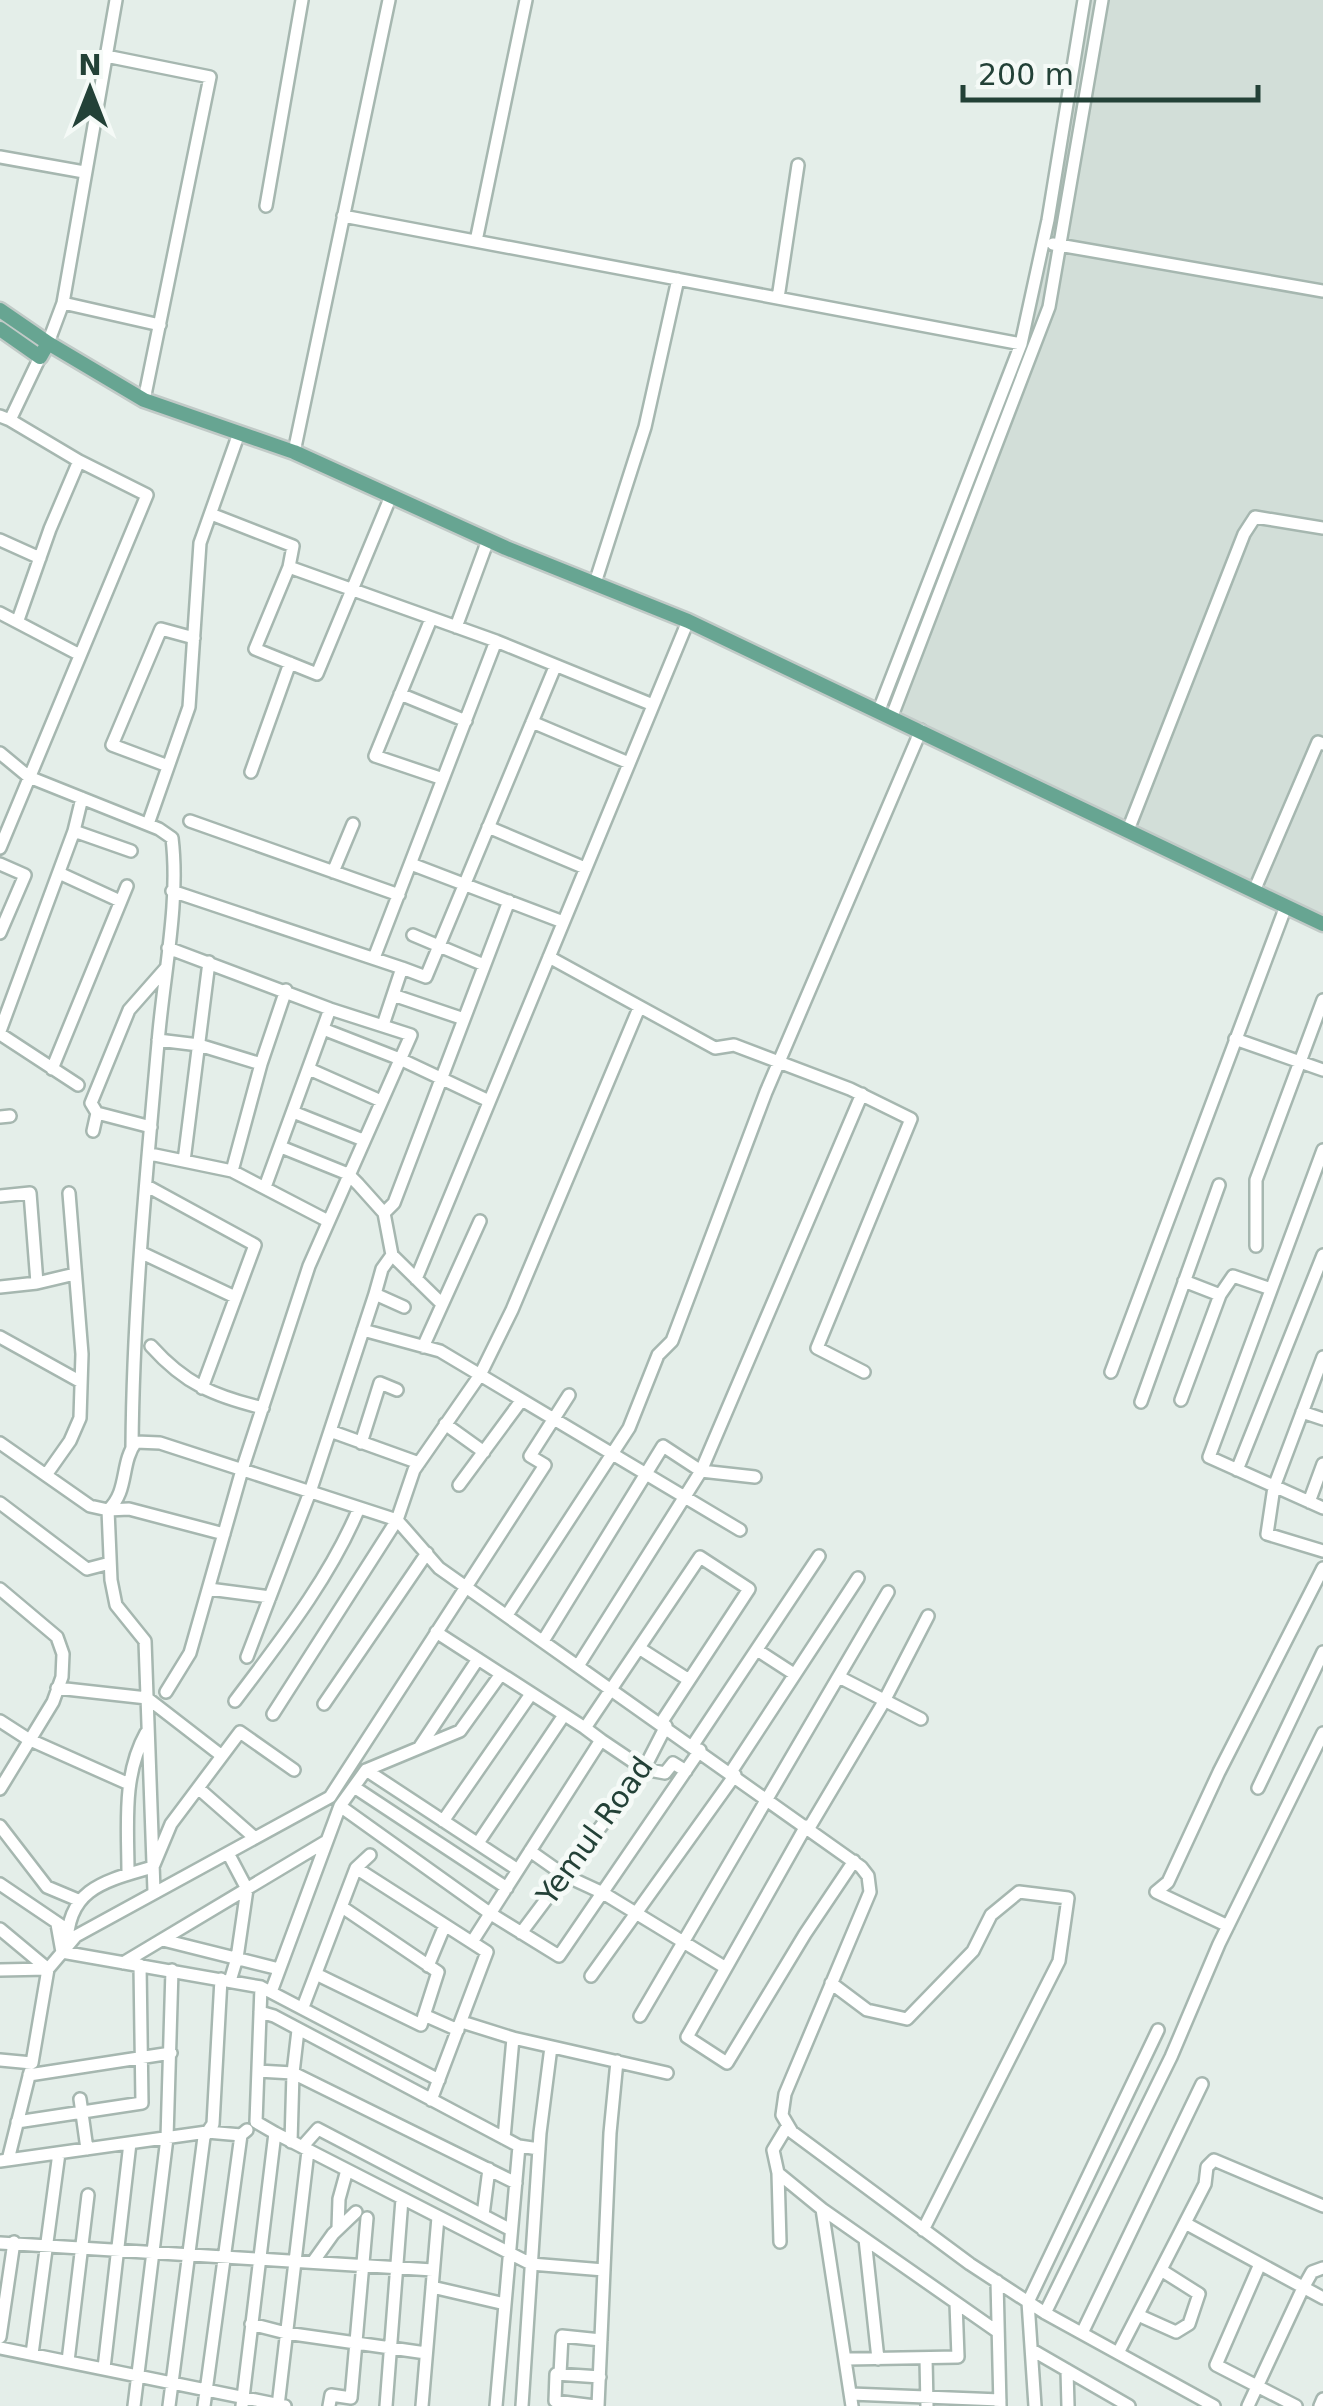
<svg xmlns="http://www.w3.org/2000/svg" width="1323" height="2406" font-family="'DejaVu Sans',sans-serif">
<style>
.built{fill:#d2ded8}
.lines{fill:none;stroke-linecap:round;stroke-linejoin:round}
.minor-casing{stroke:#a6b7b0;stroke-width:16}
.major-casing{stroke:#c1cac7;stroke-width:19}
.minor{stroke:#fff;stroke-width:11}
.major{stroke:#67a592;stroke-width:14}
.labels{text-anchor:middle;stroke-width:10;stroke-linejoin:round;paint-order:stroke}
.street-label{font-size:30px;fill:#234137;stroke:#f5faf7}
</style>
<rect width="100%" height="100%" fill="#e4eee9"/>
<path class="built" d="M1089,0H1323V924L886,713L1023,332Z"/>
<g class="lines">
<defs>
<path id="minor" d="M106,56L210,77L144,400
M0,157L84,172
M266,206L302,0
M343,216L1021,344
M476,241L526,0
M1053,244L1323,291
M778,298L798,165
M63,303L160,325
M48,343L63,303L116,0
M0,416L10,420L40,357
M10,420L79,461
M294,452L389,0
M211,514L293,546L289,567L496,641L653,705
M0,540L40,558
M289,567L255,649L317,674L391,496
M595,583L645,427L678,279
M0,613L80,655
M431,619L375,756L443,779
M456,627L488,540
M400,694L466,721
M879,710L1021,344L1048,220L1084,0
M892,716L1049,307L1102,0
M532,722L629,763
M0,753L29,777L159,829L172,838C180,903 163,978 158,1043C146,1177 133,1313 132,1447
M168,766L112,745L161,629L194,638
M251,772L290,663
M190,821L399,895
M148,824L189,707L200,543L239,433
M488,827L585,868
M1128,830L1244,534L1255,517L1323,528
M74,831L82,798
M0,848L147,495L79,461L50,529L18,620
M0,864L25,875L0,933
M411,864L563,922
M333,872L353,824
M59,873L120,901
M172,891L402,968L383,1025
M1254,891L1318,742L1323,744
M413,935L484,965
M549,957L715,1048L734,1045L850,1089L911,1119L817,1348L864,1372
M374,958L496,641
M402,968L426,977L555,667
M393,995L464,1019
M323,1029L400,1059L489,1101
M0,1031L74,831L131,851
M0,1034L78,1085
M1235,1039L1323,1070
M158,1040L199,1045L261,1064L232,1171
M261,1064L286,990
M52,1069L127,886
M309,1069L381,1101
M293,1112L363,1140
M97,1113L91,1103L129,1010L166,968
M0,1117L10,1116
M93,1131L97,1113L151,1127
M281,1147L348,1174L358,1184L384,1213L392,1255L442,1304
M1323,1150L1209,1457L1323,1508
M150,1154L232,1171L328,1221
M184,1161L209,962
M147,1186L255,1245L202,1388
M265,1187L330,1009
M0,1196L30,1193L37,1283L0,1287
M384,1213L394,1203L509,901
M1256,1246V1180L1323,1000
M142,1253L235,1297
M416,1279L688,621
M1184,1281L1220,1295
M37,1283L75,1274
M375,1294L382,1269L392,1255
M363,1330L440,1351L740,1530
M0,1337L81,1382
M151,1346C185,1384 214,1396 263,1408
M423,1347L480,1221
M1323,1357L1274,1487L1267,1534L1323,1551
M1111,1372L1286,906
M1181,1400L1220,1295L1233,1276L1271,1289
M1141,1402L1219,1185
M1302,1412L1323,1419
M445,1424L484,1452
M330,1431L419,1463
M0,1443L90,1506L108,1510C129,1491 120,1463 136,1442L160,1443L397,1520L439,1568L861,1867L868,1876L870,1892L785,2094L782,2115L792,2132L970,2264L1045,2313L1214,2406
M361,1443L380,1383L397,1390
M1237,1470L1323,1255
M46,1475L70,1441L80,1418L82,1354L69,1193
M459,1485L521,1401
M1309,1502L1323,1464
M0,1503L87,1569L110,1563
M0,1589L57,1637L63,1654L62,1677L53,1702L0,1789
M209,1589L270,1597
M507,1615L629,1428L658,1355L672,1341L766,1092L921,730
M436,1632L585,1728
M543,1641L663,1446L701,1471L755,1477
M639,1648L689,1680
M757,1650L794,1674
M247,1657L310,1492L375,1294L404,1307
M578,1666L701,1471L862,1094
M839,1677L921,1719
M57,1688L147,1698L222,1756
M166,1692L190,1653L242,1470L309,1266L411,1035L330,1009L168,948
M235,1701C280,1641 330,1578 359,1508
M324,1704L427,1553
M273,1714L397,1520L414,1470L480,1375L512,1310L639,1008
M0,1721L28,1739L129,1784
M601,1740L644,1769L665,1773L673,1763L686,1771
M693,1745L819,1556
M419,1748L478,1659
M366,1770L518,1870
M731,1772L858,1578
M354,1787L507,1888
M198,1788L255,1838
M1258,1788L1323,1652
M340,1806L491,1914L559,1956L700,1750
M443,1821L531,1694
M0,1826L47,1887L78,1900
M806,1826L687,2037L727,2063L805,1934L854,1861
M809,1828L882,1705L928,1616
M478,1843L564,1715
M530,1851L564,1875L603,1893L726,1968
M228,1853L247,1889L237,1958L230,1981
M356,1868L487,1952L431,2100
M128,1874C128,1826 122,1776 146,1733
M0,1884L62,1926
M154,1891L145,1641L116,1605L111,1580L108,1510L129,1509L224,1534
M57,1924L62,1952L261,1987L439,2080
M1228,1926L1156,1892L1168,1882L1219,1772L1323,1568
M0,1929L48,1969L76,1936L330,1797L545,1465L530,1456L569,1395
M521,1933L644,1769L666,1726
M163,1940L279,1969
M472,1942L601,1740L585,1728L700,1557L749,1589L661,1723
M67,1946C67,1888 105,1881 153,1867L171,1824L240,1732L294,1770
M123,1963L325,1842
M428,1966L445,1925
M0,1970L48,1969L32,2063L0,2060
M316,1974L421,2025L438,1972L342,1907
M591,1976L735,1775
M831,1983L867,2010L907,2019L973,1951L991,1915L1019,1892L1068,1898L1059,1961L923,2230
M271,1992L340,1806L366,1770L460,1731L501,1674
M303,2007L356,1868L370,1855
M260,2012L274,2016L519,2146L539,2149
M424,2015L458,2030
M640,2016L888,1592
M462,2022L513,2038
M258,2071L293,2073L516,2183
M29,2075L171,2053
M80,2099L87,2149
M17,2122L142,2103L140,1965
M788,2125L773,2150L778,2173L822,2209L852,2406
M275,2133L531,2264L604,2270
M504,2138L513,2038L667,2073
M291,2142L293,2073L298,2030
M302,2147L318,2129L511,2230
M8,2160L30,2072
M0,2161L207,2132L241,2135L247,2130
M778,2173L780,2242
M822,2209L998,2332
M483,2215L489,2169
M1185,2223L1323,2298
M338,2228L339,2199L347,2170
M865,2239L878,2359
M0,2243L433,2270
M313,2262L333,2234L356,2212
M1260,2264L1216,2365L1296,2406
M997,2281L1000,2406
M432,2287L505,2304
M1045,2313L1171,2057L1219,1944L1323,1733
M1138,2315L1176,2332L1189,2324L1199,2294L1161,2270
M251,2324L286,2333L426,2353
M1082,2333L1202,2084
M0,2337L14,2242
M0,2348L285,2406
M1032,2350L1129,2406
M1118,2353L1205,2184L1207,2167L1214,2160L1323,2206
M32,2354L59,2153
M926,2358L927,2406
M847,2359L958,2357L956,2303
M68,2361L88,2195
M104,2368L130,2143
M1067,2370L1068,2406
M560,2374L562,2336L601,2340
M851,2394L1000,2400
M134,2406L167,2138L172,1970
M169,2406L204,2137L213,2124L221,1979
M204,2406L241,2135
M242,2406L275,2133L256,2122L261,1987
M278,2406L308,2151
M329,2406L331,2395L351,2398L367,2218
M386,2406L402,2199
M422,2406L438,2217
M496,2406L519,2146
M522,2406L540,2133L551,2047
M595,2406L555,2401L556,2374L600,2377
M598,2406L610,2133L617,2061
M1035,2406L1028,2302L1158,2030
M1248,2406L1303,2288L1312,2272L1323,2268
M1320,2406L1323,2399"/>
<path id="major" d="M0,310L48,343L144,400L294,452L506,548L688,621L1323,924
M0,329L40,357L48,343"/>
</defs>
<use href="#minor" class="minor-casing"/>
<use href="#major" class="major-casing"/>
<use href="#minor" class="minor"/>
<use href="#major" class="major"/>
</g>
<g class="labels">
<g class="street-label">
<text transform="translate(595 1831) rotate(-54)" y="10">Yemul Road</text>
</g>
</g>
<g transform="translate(90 90)" stroke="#f5faf7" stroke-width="8" paint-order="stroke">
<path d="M0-8L18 38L0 25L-18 38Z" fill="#234137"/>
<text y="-15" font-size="28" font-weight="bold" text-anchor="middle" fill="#234137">N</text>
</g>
<path d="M963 85v15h295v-15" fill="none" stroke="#234137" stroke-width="5"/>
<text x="978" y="85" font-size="30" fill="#234137" stroke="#f5faf7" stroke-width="8" paint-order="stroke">200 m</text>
</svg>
